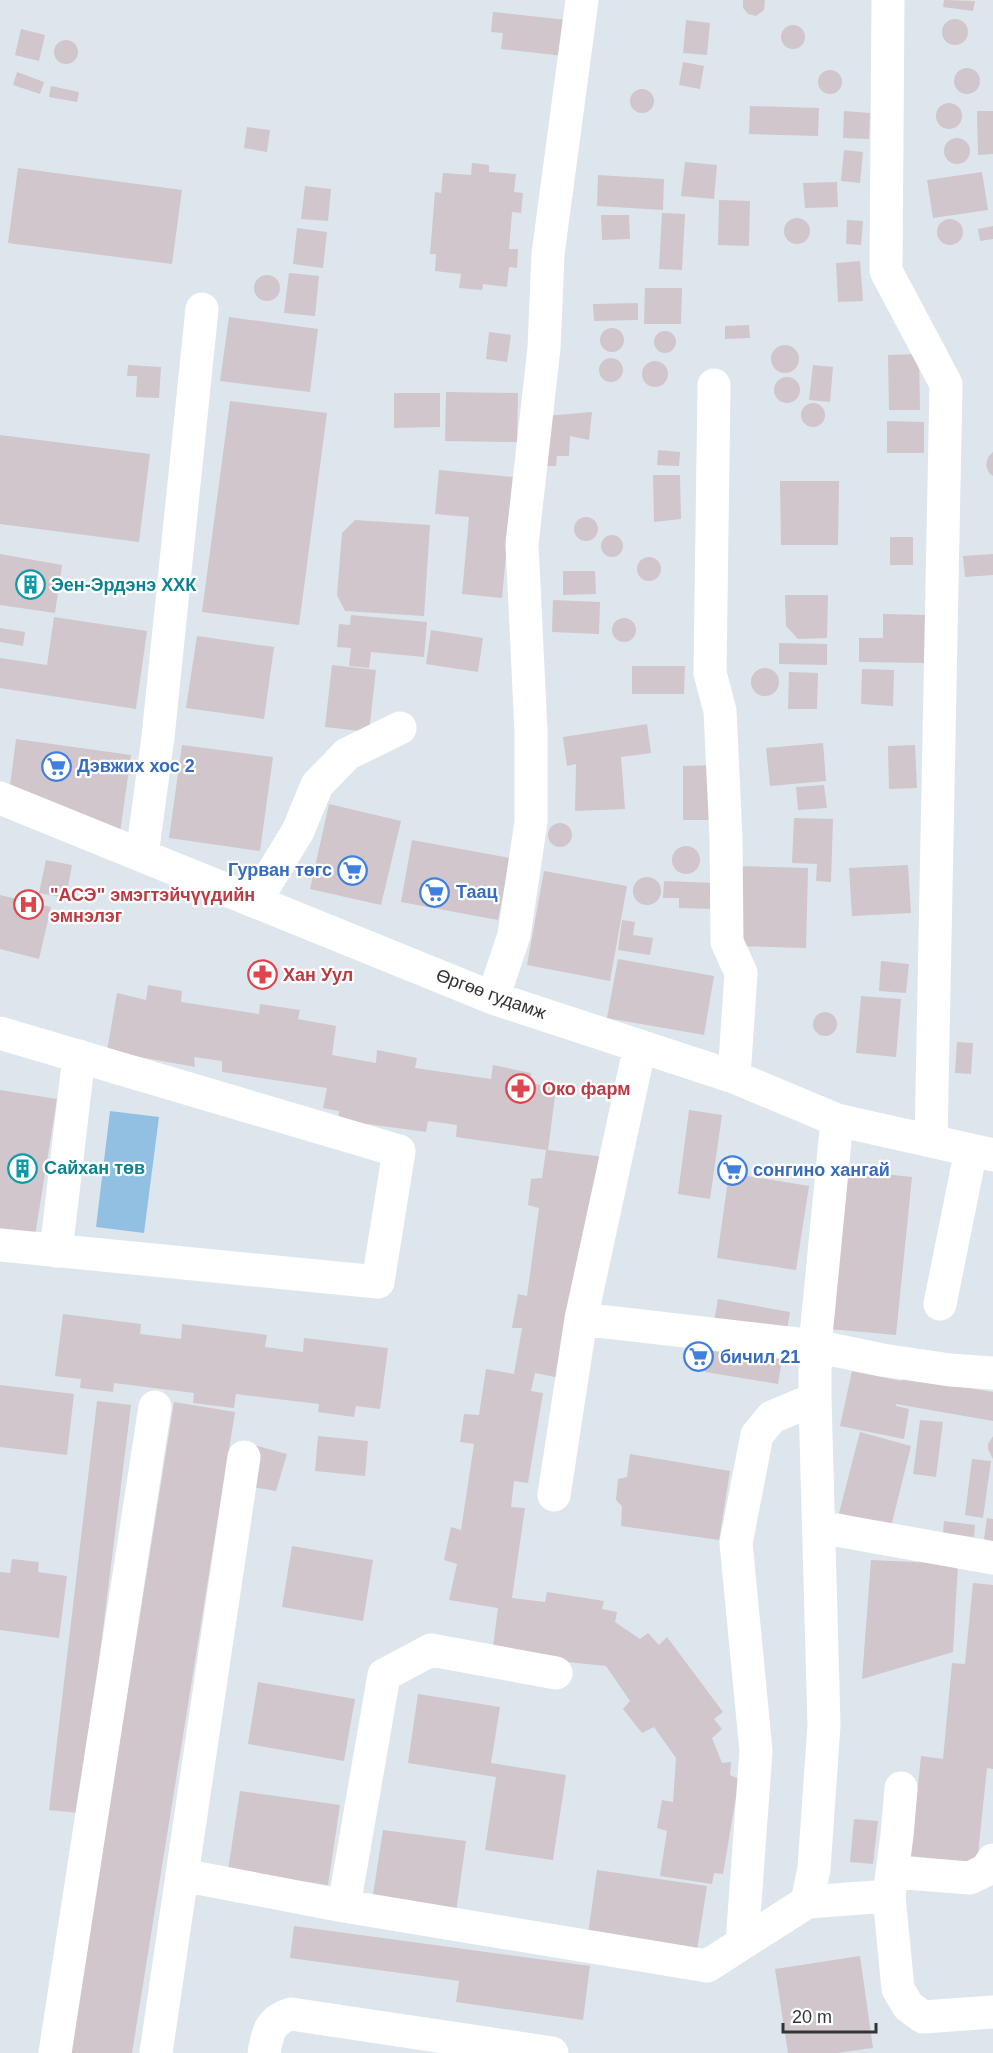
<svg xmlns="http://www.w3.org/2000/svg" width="993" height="2053" font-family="Arial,sans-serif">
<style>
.green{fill:#92c0e3}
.building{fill:#d0c6cb}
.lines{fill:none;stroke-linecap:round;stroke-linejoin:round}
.minor{stroke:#fff;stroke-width:33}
.labels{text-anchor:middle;stroke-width:4.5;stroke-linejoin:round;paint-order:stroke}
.culture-label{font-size:18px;font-weight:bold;fill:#0d838f;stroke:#fff;text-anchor:start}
.shop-label{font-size:18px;font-weight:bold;fill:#366cbe;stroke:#fff;text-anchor:start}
.health-label{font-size:18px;font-weight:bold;fill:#be3a42;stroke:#fff;text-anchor:start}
.street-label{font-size:18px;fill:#323538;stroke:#fff}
</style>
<rect width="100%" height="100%" fill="#dee6ed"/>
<path class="green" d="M110,1111L159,1117L144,1233L96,1227Z"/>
<path class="building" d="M743,0H765L764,10L756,16L748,14L743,8Z
M944,0L975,1L973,11L943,7Z
M493,12L567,20L564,56L501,49L503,33L491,32Z
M942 32a13 13 0 1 1 26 0a13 13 0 1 1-26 0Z
M686,20L710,23L707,55L683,53Z
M781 37a12 12 0 1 1 24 0a12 12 0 1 1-24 0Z
M21,29L45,35L39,61L15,55Z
M54 52a12 12 0 1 1 24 0a12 12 0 1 1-24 0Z
M683,62L704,66L700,89L679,85Z
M954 81a13 13 0 1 1 26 0a13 13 0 1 1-26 0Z
M818 82a12 12 0 1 1 24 0a12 12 0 1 1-24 0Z
M17,72L44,82L40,94L13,85Z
M51,86L79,92L77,102L49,97Z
M630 101a12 12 0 1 1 24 0a12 12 0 1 1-24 0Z
M936 116a13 13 0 1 1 26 0a13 13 0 1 1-26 0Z
M750,106L819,108L818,136L749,134Z
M844,111L870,113L869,139L843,138Z
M977,111H993V154L978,155Z
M247,127L270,130L267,152L244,148Z
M944 151a13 13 0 1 1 26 0a13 13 0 1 1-26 0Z
M844,150L863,152L860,183L841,181Z
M685,162L717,165L714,199L681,196Z
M472,163L489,165V172L516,174L514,192L523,193L521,213L512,212L509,249H518L517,268L509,267L507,287L483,284L482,290L459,288L461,274L435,271L436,254H430L435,192L441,193L443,173L471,175Z
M18,168L182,190L172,264L8,243Z
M982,172L988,210L933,218L927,180Z
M598,175L664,179L663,210L597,206Z
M837,182L838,207L805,208L803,183Z
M305,186L331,189L328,221L301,219Z
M719,200L750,201L749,246L718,245Z
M662,213L685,214L682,270L659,269Z
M601,215H629L630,239L602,240Z
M784 231a13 13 0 1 1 26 0a13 13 0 1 1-26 0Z
M937 232a13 13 0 1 1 26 0a13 13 0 1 1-26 0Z
M847,220L863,221L861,245L846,244Z
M993,226V239L980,241L978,229Z
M297,228L327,232L323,268L293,264Z
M860,261L863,301L838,302L836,263Z
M289,273L319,276L315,316L284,313Z
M254 288a13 13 0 1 1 26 0a13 13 0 1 1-26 0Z
M645,288H682L681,324H644Z
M638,303V320L594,321L593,304Z
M229,317L318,329L310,392L220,381Z
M749,325L750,338L725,339V326Z
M600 340a12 12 0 1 1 24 0a12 12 0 1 1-24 0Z
M654 342a11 11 0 1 1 22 0a11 11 0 1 1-22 0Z
M489,332L511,335L507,362L486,359Z
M771 359a14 14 0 1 1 28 0a14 14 0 1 1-28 0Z
M919,354L920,410H889L888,355Z
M599 370a12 12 0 1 1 24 0a12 12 0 1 1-24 0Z
M642 374a13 13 0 1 1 26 0a13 13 0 1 1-26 0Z
M128,365L161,367L159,398L136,397L137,376H127Z
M813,365L833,367L830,402L809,400Z
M774 390a13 13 0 1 1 26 0a13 13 0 1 1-26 0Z
M446,392L518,393L517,442L445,441Z
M394,393H440V427L394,428Z
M230,401L327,413L299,625L202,612Z
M801 415a12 12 0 1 1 24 0a12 12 0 1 1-24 0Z
M592,412L589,440L570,436L569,456H557L556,466H545L546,416Z
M887,421L924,422V453H887Z
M0,435L150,454L139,542L0,524Z
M658,450L680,452L679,466L657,465Z
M993,452V476L989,473L986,465L988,457Z
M439,470L513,477L502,598L462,594L469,517L435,514Z
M653,475H680L681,519L654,522Z
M780,481H839L838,545H781Z
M574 529a12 12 0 1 1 24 0a12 12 0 1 1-24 0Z
M355,520L430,525L424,616L345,611L337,595L342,533Z
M601 546a11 11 0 1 1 22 0a11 11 0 1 1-22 0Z
M890,537H913V565H890Z
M0,554L62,565L55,613L0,605Z
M993,554V575L965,577L963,556Z
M637 569a12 12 0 1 1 24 0a12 12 0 1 1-24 0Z
M563,571H595L596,594L563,595Z
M785,595H828L827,638L798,639L786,626Z
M553,600L600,602L599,634L552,632Z
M883,614L926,615L925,663L859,662V638H883Z
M351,615L427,622L424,657L371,652L369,668L349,666L351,648L337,647L339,624L350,625Z
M54,617L147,631L136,709L0,688V658L47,665Z
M612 630a12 12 0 1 1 24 0a12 12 0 1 1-24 0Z
M0,628L25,632L23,646L0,642Z
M431,630L483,638L478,672L426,664Z
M197,636L274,647L264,719L186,708Z
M779,643L827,644V665L779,664Z
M332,665L376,670L369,732L325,727Z
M632,666H685L684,694H632Z
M751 682a14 14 0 1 1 28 0a14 14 0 1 1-28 0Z
M862,669L894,670L893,706L861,704Z
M789,672L818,673L817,709H788Z
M647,724L651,753L621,757L625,809L575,811L576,764L567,766L563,737Z
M16,739L131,755L120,833L9,794Z
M823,743L826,781L770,786L766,748Z
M182,745L273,757L260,851L169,838Z
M915,745L917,788L889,789L888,746Z
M716,765V820H683V766Z
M824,785L827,808L798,810L796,787Z
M329,804L401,821L381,905L310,889Z
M794,818L833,819L831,882L816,881L817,864L792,863Z
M548 835a12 12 0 1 1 24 0a12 12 0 1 1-24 0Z
M412,840L510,858L498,920L401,902Z
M672 860a14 14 0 1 1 28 0a14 14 0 1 1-28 0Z
M46,860L72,865L66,898L39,893Z
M908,865L911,913L852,916L849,868Z
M737,866L808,868L806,948L735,946Z
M544,871L627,886L610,981L527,965Z
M633 891a14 14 0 1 1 28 0a14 14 0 1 1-28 0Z
M664,881L713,883L712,909L679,908V898H663Z
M0,895L51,907L39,959L0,949Z
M622,920L635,922L633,935L653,938L650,955L618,950Z
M618,959L714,976L704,1035L607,1018Z
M881,961L909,964L906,993L879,991Z
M148,985L182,991L181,1002L259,1014L260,1004L300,1010L298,1019L336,1026L332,1055L376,1063L377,1050L417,1058L415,1068L491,1079L493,1065L531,1073L530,1083L556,1088L548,1150L605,1157L565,1379L535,1373L531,1391L543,1393L528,1483L514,1481L511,1507L525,1508L512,1598L545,1602L547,1592L604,1601L602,1609L617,1612L615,1622L640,1639L648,1633L659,1645L667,1637L723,1712L714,1719L722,1729L712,1738L722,1763L731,1762L730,1775L739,1779L723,1874L714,1873L712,1884L660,1876L667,1831L657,1828L662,1800L673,1802L676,1758L654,1727L642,1733L623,1709L630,1701L606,1666L492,1654L498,1608L449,1600L457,1564L444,1560L451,1527L461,1530L474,1444L460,1442L464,1414L479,1415L486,1369L514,1374L522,1328H512L518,1294L527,1296L539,1208L528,1205L531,1179L542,1178L546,1150L456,1137L457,1125L428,1121L426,1132L338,1120L339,1111L323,1108L327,1088L222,1072V1061L194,1057L195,1067L107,1051L117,993L146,1000Z
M861,996L901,999L896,1057L856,1053Z
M813 1024a12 12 0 1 1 24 0a12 12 0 1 1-24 0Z
M957,1042L973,1043L971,1074L955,1073Z
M0,1090L57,1099L34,1242L0,1237Z
M689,1110L722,1115L710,1199L678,1194Z
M846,1170L912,1177L896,1335L830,1329Z
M729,1173L809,1186L796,1270L717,1258Z
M718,1299L790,1312L778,1384L705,1372Z
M63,1314L141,1324L140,1334L181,1339L182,1324L267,1335L265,1347L303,1352L304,1338L388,1348L380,1409L356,1406L354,1417L318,1412L319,1404L236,1394L234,1408L193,1403L194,1393L114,1383L113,1392L80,1388L81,1379L55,1376Z
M852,1371L902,1381V1377L993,1392V1421L896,1404V1406L909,1409L904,1439L840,1426Z
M0,1385L74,1394L67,1455L0,1447Z
M97,1401L131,1405L80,1813L49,1810Z
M174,1402L235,1412L132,2053H70Z
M920,1420L943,1422L936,1477L913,1474Z
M860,1432L911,1446L891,1527L839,1513Z
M318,1436L368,1441L365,1476L315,1471Z
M993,1436V1459L988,1449V1444Z
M254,1445L287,1454L276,1491L246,1486Z
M630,1454L730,1471L719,1540L621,1526L622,1506L616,1500L618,1479L627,1477Z
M972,1459L991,1461L983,1518L965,1515Z
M987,1518L993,1519V1541L984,1539Z
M944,1521L975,1525L974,1537L943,1533Z
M292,1546L373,1560L363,1621L282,1607Z
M12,1559L39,1562L38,1572L67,1576L59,1638L0,1630V1572L10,1573Z
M871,1560L958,1564L953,1652L862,1679Z
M973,1583L993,1585V1769L987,1768L977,1863L911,1856L921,1756L943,1759L952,1663L965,1664Z
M258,1682L355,1699L344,1761L248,1744Z
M418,1694L500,1707L491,1763L566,1775L553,1860L485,1850L496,1777L408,1763Z
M240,1791L340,1805L328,1885L228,1870Z
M854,1819L878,1821L873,1864L850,1862Z
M383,1830L466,1841L456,1912L372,1901Z
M597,1870L707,1886L697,1950L588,1934Z
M294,1926L590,1966L583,2020L456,2002L459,1981L290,1958Z
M860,1956L873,2048L837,2053H788L775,1969Z"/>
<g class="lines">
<path class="minor" d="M888,0L886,271L946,384L931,1141
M714,385L710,673L720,711L726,838L727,942L741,973L734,1077
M0,798L493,998L734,1077L837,1120L993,1155
M142,855L158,737L202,309
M256,900L298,831L317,785L347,754L400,728
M493,998L514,935L531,822V731L522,544L544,348L548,254L582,0
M0,1033L399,1151L378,1282L0,1245
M56,1251L79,1056
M940,1304L971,1150
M581,1319L815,1346L882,1360L950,1370L993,1373
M554,1495L581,1319L640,1046
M819,1527L993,1558
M892,1872L970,1878L986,1870L993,1860
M182,1875L244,1457
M889,1896L898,1989L908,2006L923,2017L993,2012
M807,1902L889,1896L897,1835L901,1788
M344,1906L384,1675L431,1650L556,1673
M742,1943L756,1751L736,1543L757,1435L772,1417L815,1399
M55,2053L155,1407
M156,2053L182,1875L344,1906L707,1966L807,1902L814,1869L824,1725L815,1399V1346L837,1120
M264,2053C268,2032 269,2021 291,2014L552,2053"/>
</g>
<defs>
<symbol id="building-ring" viewBox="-11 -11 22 22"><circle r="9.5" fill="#fff" stroke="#0f9aa8" stroke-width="1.5"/><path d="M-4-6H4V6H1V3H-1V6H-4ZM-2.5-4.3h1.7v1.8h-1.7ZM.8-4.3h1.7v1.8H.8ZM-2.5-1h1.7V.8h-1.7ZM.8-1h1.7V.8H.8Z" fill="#0f9aa8"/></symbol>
<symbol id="supermarket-ring" viewBox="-11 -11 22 22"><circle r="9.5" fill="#fff" stroke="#3f7fe0" stroke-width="1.5"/><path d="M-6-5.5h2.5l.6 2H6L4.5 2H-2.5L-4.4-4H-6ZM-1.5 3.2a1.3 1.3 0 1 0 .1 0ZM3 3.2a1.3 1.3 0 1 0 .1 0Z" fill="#3f7fe0"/></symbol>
<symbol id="hospital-ring" viewBox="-11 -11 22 22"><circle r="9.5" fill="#fff" stroke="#e0444e" stroke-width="1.5"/><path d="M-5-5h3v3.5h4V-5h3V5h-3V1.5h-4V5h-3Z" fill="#e0444e"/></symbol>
<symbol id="pharmacy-ring" viewBox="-11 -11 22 22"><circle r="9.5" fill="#fff" stroke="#e0444e" stroke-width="1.5"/><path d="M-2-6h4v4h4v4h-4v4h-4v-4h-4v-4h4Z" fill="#e0444e"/></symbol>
</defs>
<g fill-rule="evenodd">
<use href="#building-ring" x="14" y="568" width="33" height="33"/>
<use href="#supermarket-ring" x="40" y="750" width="33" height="33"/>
<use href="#supermarket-ring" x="336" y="854" width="33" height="33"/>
<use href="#supermarket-ring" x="418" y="876" width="33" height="33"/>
<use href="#hospital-ring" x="12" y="888" width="33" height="33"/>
<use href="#pharmacy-ring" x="246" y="958" width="33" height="33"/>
<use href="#pharmacy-ring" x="504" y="1072" width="33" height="33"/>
<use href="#building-ring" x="6" y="1152" width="33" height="33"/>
<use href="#supermarket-ring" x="716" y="1154" width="33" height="33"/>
<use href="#supermarket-ring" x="682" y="1340" width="33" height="33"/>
</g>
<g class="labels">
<g class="culture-label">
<text x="51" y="591">Эен-Эрдэнэ ХХК</text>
<text x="44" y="1174">Сайхан төв</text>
</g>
<g class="shop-label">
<text x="77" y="772">Дэвжих хос 2</text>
<text x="332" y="876" text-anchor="end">Гурван төгс</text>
<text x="456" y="898">Таац</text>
<text x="753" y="1176">сонгино хангай</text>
<text x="720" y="1363">бичил 21</text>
</g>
<g class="health-label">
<text x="50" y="901">"АСЭ" эмэгтэйчүүдийн<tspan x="50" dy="21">эмнэлэг</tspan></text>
<text x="283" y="981">Хан Уул</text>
<text x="542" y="1095">Око фарм</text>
</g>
<g class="street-label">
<text transform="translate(491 994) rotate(20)" y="6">Өргөө гудамж</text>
</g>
</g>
<path d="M783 2023v9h93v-9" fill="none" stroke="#323538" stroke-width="3"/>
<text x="792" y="2023" font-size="18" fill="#323538" stroke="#ffffff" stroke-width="4.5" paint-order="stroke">20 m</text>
</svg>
